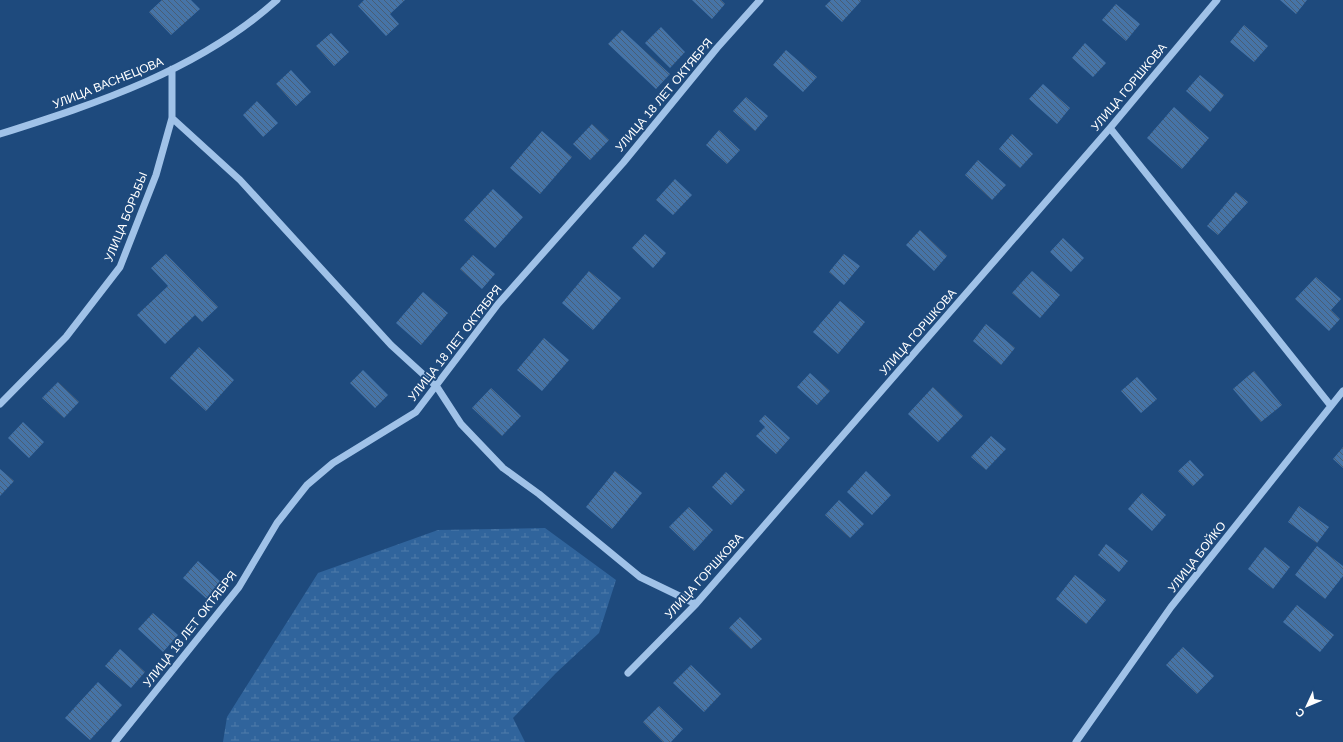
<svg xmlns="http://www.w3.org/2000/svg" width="1343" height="742" font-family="Arial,sans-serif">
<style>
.wetland{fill:url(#wetland-marsh)}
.building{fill:url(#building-back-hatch)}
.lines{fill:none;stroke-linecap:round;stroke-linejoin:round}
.minor{stroke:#a0c2e8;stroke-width:7}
.labels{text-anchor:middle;stroke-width:4;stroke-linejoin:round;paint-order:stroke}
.street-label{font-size:12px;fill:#fff;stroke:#1e4a7d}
</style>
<defs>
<pattern id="wetland-marsh" width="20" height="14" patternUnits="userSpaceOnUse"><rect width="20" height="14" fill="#30649c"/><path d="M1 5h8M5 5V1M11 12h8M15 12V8" fill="none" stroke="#4f7bab"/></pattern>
<pattern id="building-back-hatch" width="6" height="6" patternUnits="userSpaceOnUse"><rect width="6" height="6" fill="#4674a7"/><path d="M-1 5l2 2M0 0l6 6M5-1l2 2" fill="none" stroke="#495e75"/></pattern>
</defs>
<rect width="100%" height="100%" fill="#1e4a7d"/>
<path class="wetland" d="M545,528L616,580L599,633L556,673L513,718L525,742H223L227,717L318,573L438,530Z"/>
<path class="building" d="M162,0H191L200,9L171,35L149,12Z
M364,0H405L390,14L399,24L386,36L358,6Z
M692,0H721L725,4L712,19Z
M831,0H860L861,1L842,22L825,6Z
M1280,0H1307L1296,14Z
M1116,4L1140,24L1126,41L1102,20Z
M1244,25L1268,46L1254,62L1230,42Z
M661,27L685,52L670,68L645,43Z
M622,30L670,74L656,89L608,44Z
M331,33L349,52L334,66L316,46Z
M1085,43L1106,63L1093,77L1072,58Z
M786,50L817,77L803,92L773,65Z
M291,70L311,92L296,106L276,84Z
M1200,75L1224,95L1210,112L1186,91Z
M1043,84L1070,108L1057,124L1029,99Z
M746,97L768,116L755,131L733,111Z
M257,101L278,123L263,137L243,115Z
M1174,107L1209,138L1182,169L1147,138Z
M592,124L609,140L590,160L573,144Z
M719,130L740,150L727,164L706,145Z
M542,131L572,157L540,194L510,168Z
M1012,134L1033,154L1020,168L999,149Z
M978,160L1006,185L992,200L965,175Z
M675,179L692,195L673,215L656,200Z
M493,189L523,217L495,248L464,220Z
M1236,192L1248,202L1218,235L1207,226Z
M920,230L947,256L934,271L906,245Z
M645,234L666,253L653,268L632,248Z
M1063,238L1084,258L1071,272L1050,252Z
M166,254L218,307L202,322L195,315L165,344L137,315L168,286L151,268Z
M844,254L860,266L844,285L829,272Z
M473,255L495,274L482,289L460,269Z
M589,271L621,298L593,330L562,303Z
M1032,271L1060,295L1040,318L1012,293Z
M1316,277L1341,299L1331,310L1340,319L1329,331L1295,299Z
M423,292L448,313L421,345L396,323Z
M840,301L865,322L838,354L813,332Z
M986,324L1015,348L1001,365L973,341Z
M544,338L569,360L542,391L517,370Z
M199,347L234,380L206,411L170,378Z
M363,370L388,395L375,408L350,383Z
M1254,371L1282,405L1261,422L1233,389Z
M810,373L830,391L817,405L797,387Z
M1137,377L1157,399L1141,413L1121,391Z
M58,382L79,402L64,418L42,398Z
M933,387L963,416L938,442L908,414Z
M491,388L521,416L502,436L472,408Z
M765,415L790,438L776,454L756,436L765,427L759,421Z
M23,422L44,442L29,458L8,438Z
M991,436L1006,449L986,470L971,457Z
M1343,447V468L1333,459Z
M1190,460L1204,475L1193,486L1178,471Z
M0,469L14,481L0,496Z
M615,471L642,493L612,529L586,507Z
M866,471L891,495L872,515L847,492Z
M726,472L745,490L731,505L712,487Z
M1142,493L1166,515L1152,531L1128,509Z
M839,500L864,524L850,538L825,515Z
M1299,506L1329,527L1317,543L1288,522Z
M689,507L713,530L694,551L669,527Z
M1106,544L1128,561L1119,572L1098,555Z
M1317,546L1343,566V576L1325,599L1295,575Z
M1265,547L1290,567L1273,589L1248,569Z
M198,561L223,584L208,600L183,578Z
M1075,575L1106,600L1086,624L1056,599Z
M1297,605L1334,635L1320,652L1283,622Z
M153,613L178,635L163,652L138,629Z
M740,617L762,639L751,649L729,628Z
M1183,647L1214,676L1197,694L1166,665Z
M120,649L145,672L131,688L105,666Z
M691,665L721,694L704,712L673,683Z
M98,682L122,705L90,740L65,718Z
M659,706L683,729L671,742H663L643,722Z"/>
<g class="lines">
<path class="minor" d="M172,118L240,180L391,345L437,387L461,424L503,468L539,494L640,577L696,604
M1110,128L1331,406
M0,134C98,103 199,70 277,0
M0,404L66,337L120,267L156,175L172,118V69
M628,673L696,604L1110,128L1217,0
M115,742L239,587L277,523L307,485L333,463L416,412L498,304L623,163L717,48L760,0
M1076,742L1171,607L1343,391"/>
</g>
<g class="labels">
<g class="street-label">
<text transform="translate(108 83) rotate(-22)" y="4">УЛИЦА ВАСНЕЦОВА</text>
<text transform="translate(1129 87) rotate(-50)" y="4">УЛИЦА ГОРШКОВА</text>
<text transform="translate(664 95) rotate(-50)" y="4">УЛИЦА 18 ЛЕТ ОКТЯБРЯ</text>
<text transform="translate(126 217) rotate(-68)" y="4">УЛИЦА БОРЬБЫ</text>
<text transform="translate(918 332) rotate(-49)" y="4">УЛИЦА ГОРШКОВА</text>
<text transform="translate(455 343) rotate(-52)" y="4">УЛИЦА 18 ЛЕТ ОКТЯБРЯ</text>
<text transform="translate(1197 557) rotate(-52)" y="4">УЛИЦА БОЙКО</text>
<text transform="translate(704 576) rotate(-48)" y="4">УЛИЦА ГОРШКОВА</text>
<text transform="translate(190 629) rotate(-52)" y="4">УЛИЦА 18 ЛЕТ ОКТЯБРЯ</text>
</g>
</g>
<g transform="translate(1307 706) rotate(226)" stroke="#1e4a7d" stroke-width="3" paint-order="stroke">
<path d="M0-3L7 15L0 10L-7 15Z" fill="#ffffff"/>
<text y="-6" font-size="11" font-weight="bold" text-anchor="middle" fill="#ffffff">С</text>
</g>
</svg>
